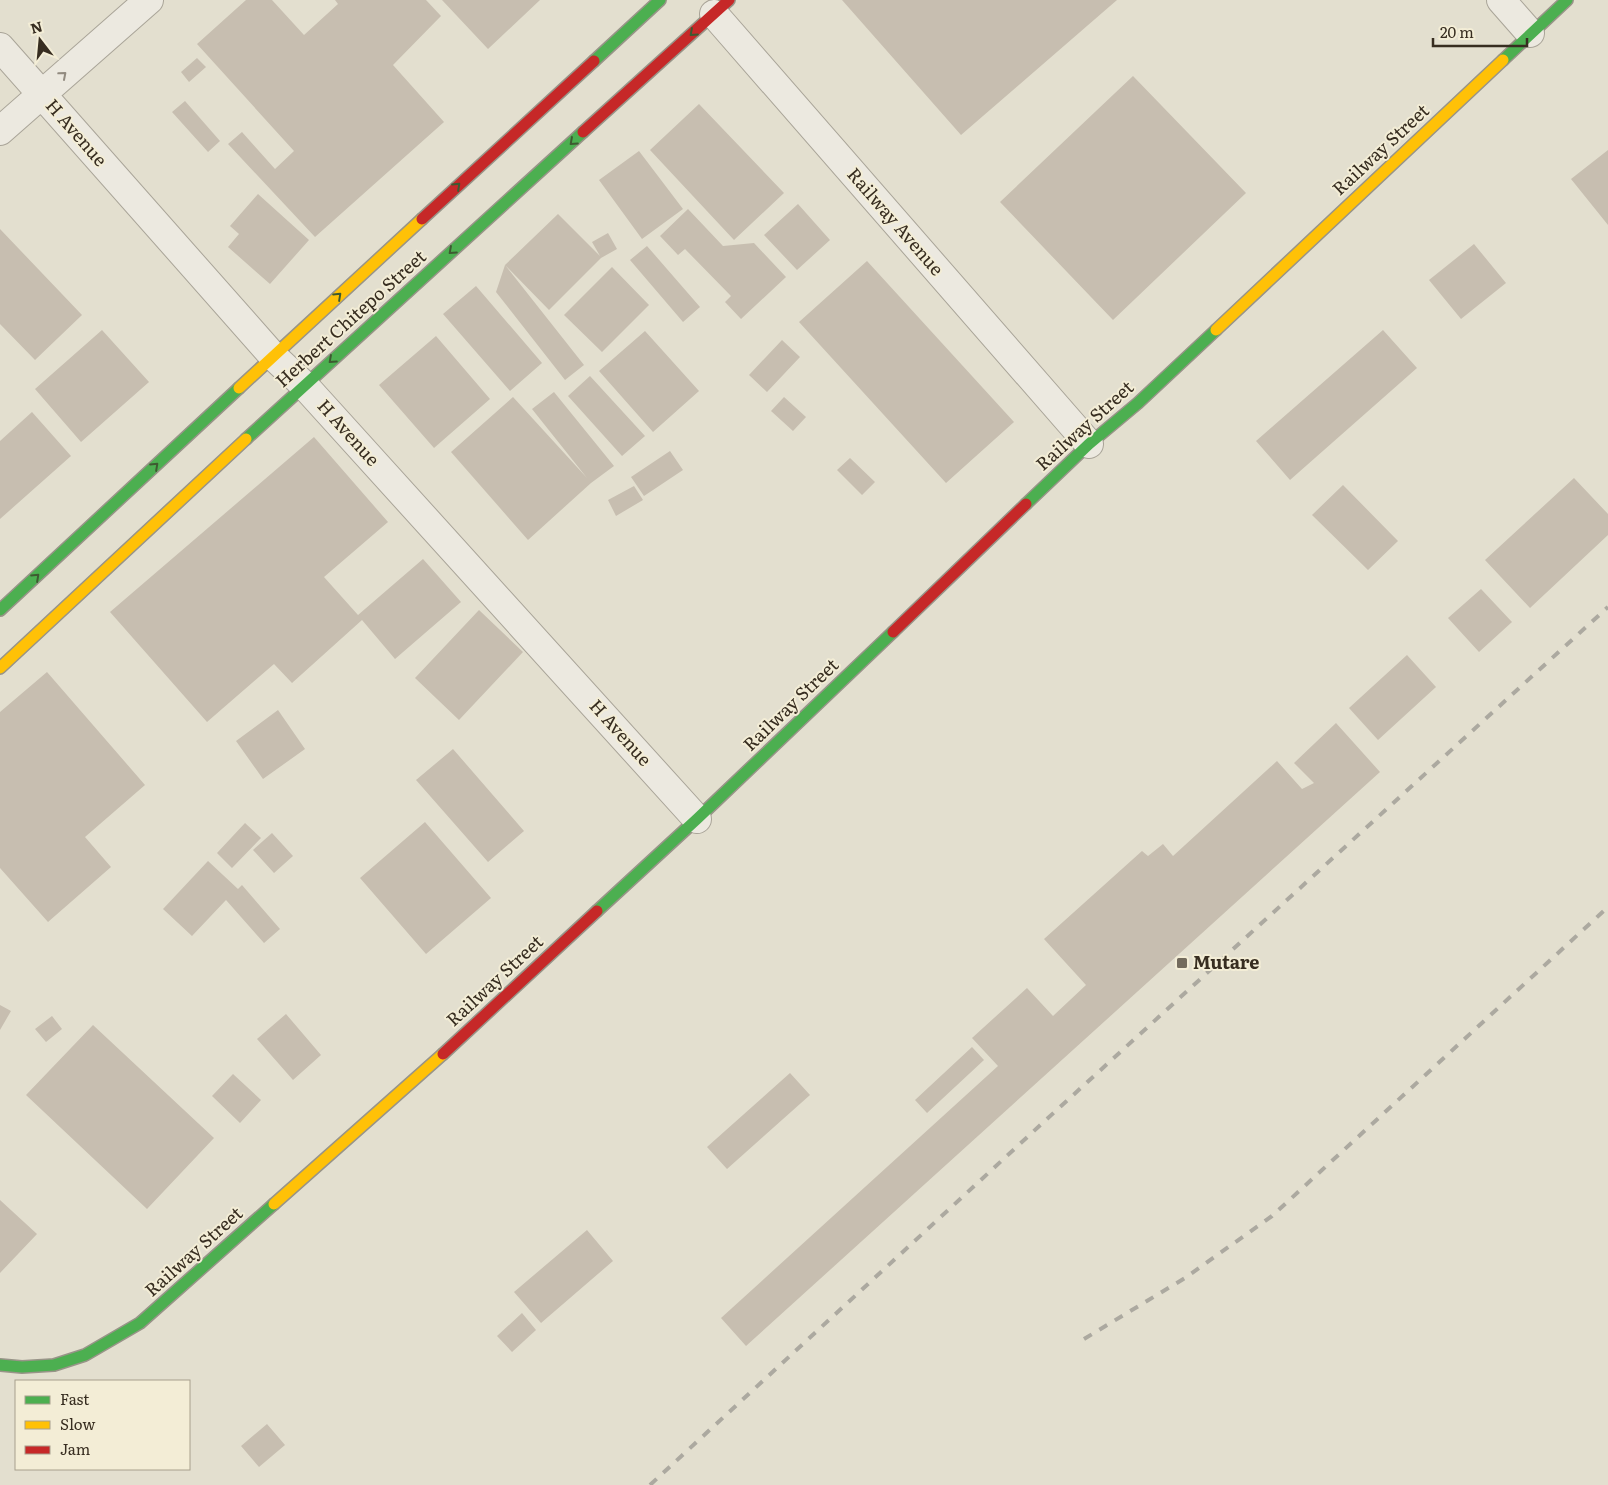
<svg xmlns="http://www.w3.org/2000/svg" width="1608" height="1485" font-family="Literata,serif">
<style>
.building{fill:#c7beb0}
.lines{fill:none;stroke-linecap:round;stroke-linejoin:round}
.street-casing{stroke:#a9a498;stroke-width:30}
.fast-casing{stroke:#989488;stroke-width:14}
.slow-casing{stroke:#989488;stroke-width:14}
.jam-casing{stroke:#989488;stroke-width:14}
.street{stroke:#ece9e0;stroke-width:28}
.fast{stroke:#4caf50;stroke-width:11}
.slow{stroke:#ffc107;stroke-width:11}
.jam{stroke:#c62828;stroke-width:11}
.rail{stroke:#aca9a0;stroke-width:4;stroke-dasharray:9 9;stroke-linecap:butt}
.oneway{stroke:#3e5a31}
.oneway2{stroke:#928b80}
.poi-dot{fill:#736b5d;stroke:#f3edd6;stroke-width:2}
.labels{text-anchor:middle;stroke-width:4;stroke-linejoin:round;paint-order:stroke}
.street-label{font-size:18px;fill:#372d20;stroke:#f3edd6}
.poi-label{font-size:18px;font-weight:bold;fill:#372d20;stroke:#f3edd6;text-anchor:start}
</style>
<rect width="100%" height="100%" fill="#e3dfcf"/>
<path class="building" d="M246,0H272L304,35L338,4L335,0H426L441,16L393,65L444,122L315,237L228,144L242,132L275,169L294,151L197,44Z
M442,0H540L488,49Z
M842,0H1117L961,135Z
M197,58L206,67L189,82L181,72Z
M1133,76L1246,193L1113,320L1000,202Z
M185,101L220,141L208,152L172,112Z
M699,104L784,193L734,240L650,150Z
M1608,150V225L1571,179Z
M639,151L683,209L642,239L599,180Z
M258,194L309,240L270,284L228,247L239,234L230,226Z
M798,204L830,240L797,270L764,235Z
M688,209L723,246L754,243L786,277L741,319L725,302L731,296L685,249L678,255L660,236Z
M558,214L600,256L592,242L608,233L617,249L601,258L549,310L505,265L584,365L565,380L496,292L505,265Z
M0,229L82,315L35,360L0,324Z
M1474,244L1506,283L1461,319L1429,280Z
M647,246L700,307L683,322L630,260Z
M867,261L1014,422L946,483L799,322Z
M612,267L649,305L602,352L564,315Z
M476,286L542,363L510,391L443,314Z
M102,330L149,382L81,442L35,389Z
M1383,330L1417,368L1290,480L1256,441Z
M645,331L699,391L653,432L599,371Z
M436,336L490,399L434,448L379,385Z
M782,340L800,357L767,392L749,375Z
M590,376L645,436L622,456L568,396Z
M554,392L614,466L591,483L528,540L451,452L513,397L587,478L532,409Z
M784,397L806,417L793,431L771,411Z
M32,412L71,456L0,519V441Z
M314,437L388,522L324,577L358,615L423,559L461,602L395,659L362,620L292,683L274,664L207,722L110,612Z
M670,451L683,470L644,496L631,477Z
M850,458L875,482L862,495L837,470Z
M1574,478L1608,514V535L1530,608L1485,560Z
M1343,485L1398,541L1368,570L1312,515Z
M634,486L643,500L616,516L608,500Z
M1481,589L1512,622L1479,652L1448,618Z
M479,610L523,652L459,720L415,678Z
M1407,655L1436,687L1378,740L1349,708Z
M47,672L145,785L85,837L111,867L48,922L0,868V712Z
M278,710L305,749L263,779L236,741Z
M1336,723L1380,772L746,1346L721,1318L998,1066L972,1038L1027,988L1053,1016L1086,985L1044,939L1142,851L1148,856L1163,844L1173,856L1277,761L1302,789L1314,783L1294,763Z
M453,749L524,831L488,862L416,780Z
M425,822L491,898L426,954L360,878Z
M245,823L261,838L232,868L217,853Z
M272,833L293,856L274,873L253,850Z
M208,861L238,889L242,885L280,929L264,943L226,900L192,936L163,909Z
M0,1005L11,1011L0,1030Z
M286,1014L321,1055L293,1080L257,1039Z
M52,1016L62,1029L46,1042L35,1029Z
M93,1025L214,1138L147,1209L26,1095Z
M972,1047L984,1060L927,1113L915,1100Z
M790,1073L810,1095L727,1169L707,1147Z
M233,1074L261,1100L240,1123L212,1096Z
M0,1200L37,1234L0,1273Z
M587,1230L613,1261L541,1323L514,1292Z
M522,1313L536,1330L512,1352L497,1336Z
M267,1424L285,1445L259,1467L241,1446Z"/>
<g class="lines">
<defs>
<path id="street" d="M1501,0L1530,33
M714,14L1089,444
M0,47L273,356L304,385L697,819
M0,131L149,0"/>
<path id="fast" d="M1503,60L1567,0
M594,61L660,0
M246,439L583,132
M1026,504L1089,444L1138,403L1216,330
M0,610L239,388
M597,911L697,819L893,632
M0,1365L22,1367L54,1365L85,1355L140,1323L274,1204"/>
<path id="slow" d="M1216,330L1503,60
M239,388L422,219
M0,668L246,439
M274,1204L443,1054"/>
<path id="jam" d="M583,132L729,0
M422,219L594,61
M893,632L1026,504
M443,1054L597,911"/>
</defs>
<use href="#street" class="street-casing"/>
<use href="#fast" class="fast-casing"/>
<use href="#slow" class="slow-casing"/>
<use href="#jam" class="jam-casing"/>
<use href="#street" class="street"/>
<use href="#fast" class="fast"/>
<use href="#slow" class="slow"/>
<use href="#jam" class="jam"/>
<path class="rail" d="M1084,1339L1185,1278L1272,1216L1608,907
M650,1485L1048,1118L1608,607"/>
</g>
<defs><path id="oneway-chevron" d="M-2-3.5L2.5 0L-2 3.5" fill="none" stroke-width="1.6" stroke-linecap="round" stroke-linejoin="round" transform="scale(1.25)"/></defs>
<g class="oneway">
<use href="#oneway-chevron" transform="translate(693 33) rotate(138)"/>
<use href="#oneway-chevron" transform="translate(573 142) rotate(138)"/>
<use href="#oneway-chevron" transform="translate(457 186) rotate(-43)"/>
<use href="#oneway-chevron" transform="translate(452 251) rotate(138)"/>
<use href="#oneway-chevron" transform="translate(338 296) rotate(-43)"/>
<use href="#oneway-chevron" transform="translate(332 360) rotate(138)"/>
<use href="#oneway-chevron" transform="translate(155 466) rotate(-43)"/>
<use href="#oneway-chevron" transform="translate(36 577) rotate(-43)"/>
</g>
<use class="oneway2" href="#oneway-chevron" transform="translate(63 75) rotate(-41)"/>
<rect class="poi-dot" x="1176" y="957" width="12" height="12" rx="2.5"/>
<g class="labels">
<g class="street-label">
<text transform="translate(76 133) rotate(49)" y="6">H Avenue</text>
<text transform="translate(1381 150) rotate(-43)" y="6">Railway Street</text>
<text transform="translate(895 222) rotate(49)" y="6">Railway Avenue</text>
<text transform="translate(351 319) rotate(-42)" y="6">Herbert Chitepo Street</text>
<text transform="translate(1085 426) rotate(-42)" y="6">Railway Street</text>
<text transform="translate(348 433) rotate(48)" y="6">H Avenue</text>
<text transform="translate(791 705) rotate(-44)" y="6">Railway Street</text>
<text transform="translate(620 733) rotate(48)" y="6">H Avenue</text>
<text transform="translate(495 981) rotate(-43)" y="6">Railway Street</text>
<text transform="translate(194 1252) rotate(-42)" y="6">Railway Street</text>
</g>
<g class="poi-label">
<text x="1193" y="969">Mutare</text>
</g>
</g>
<rect x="15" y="1380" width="175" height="90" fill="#f3edd6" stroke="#a8a08d"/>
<rect x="25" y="1396" width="25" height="8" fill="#4caf50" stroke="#a8a08d"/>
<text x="60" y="1405" font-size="15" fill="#372d20">Fast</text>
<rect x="25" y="1421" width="25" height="8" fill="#ffc107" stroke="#a8a08d"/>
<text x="60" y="1430" font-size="15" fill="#372d20">Slow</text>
<rect x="25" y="1446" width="25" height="8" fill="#c62828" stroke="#a8a08d"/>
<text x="60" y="1455" font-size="15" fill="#372d20">Jam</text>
<g transform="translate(40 40) rotate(344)" stroke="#f3edd6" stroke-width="4" paint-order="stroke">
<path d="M0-4L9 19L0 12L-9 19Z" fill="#372d20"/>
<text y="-8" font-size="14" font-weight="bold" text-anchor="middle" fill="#372d20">N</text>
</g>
<path d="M1433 38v8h94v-8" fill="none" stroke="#372d20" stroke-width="2.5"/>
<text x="1440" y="38" font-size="15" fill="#372d20" stroke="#f3edd6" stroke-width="4" paint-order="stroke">20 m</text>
</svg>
